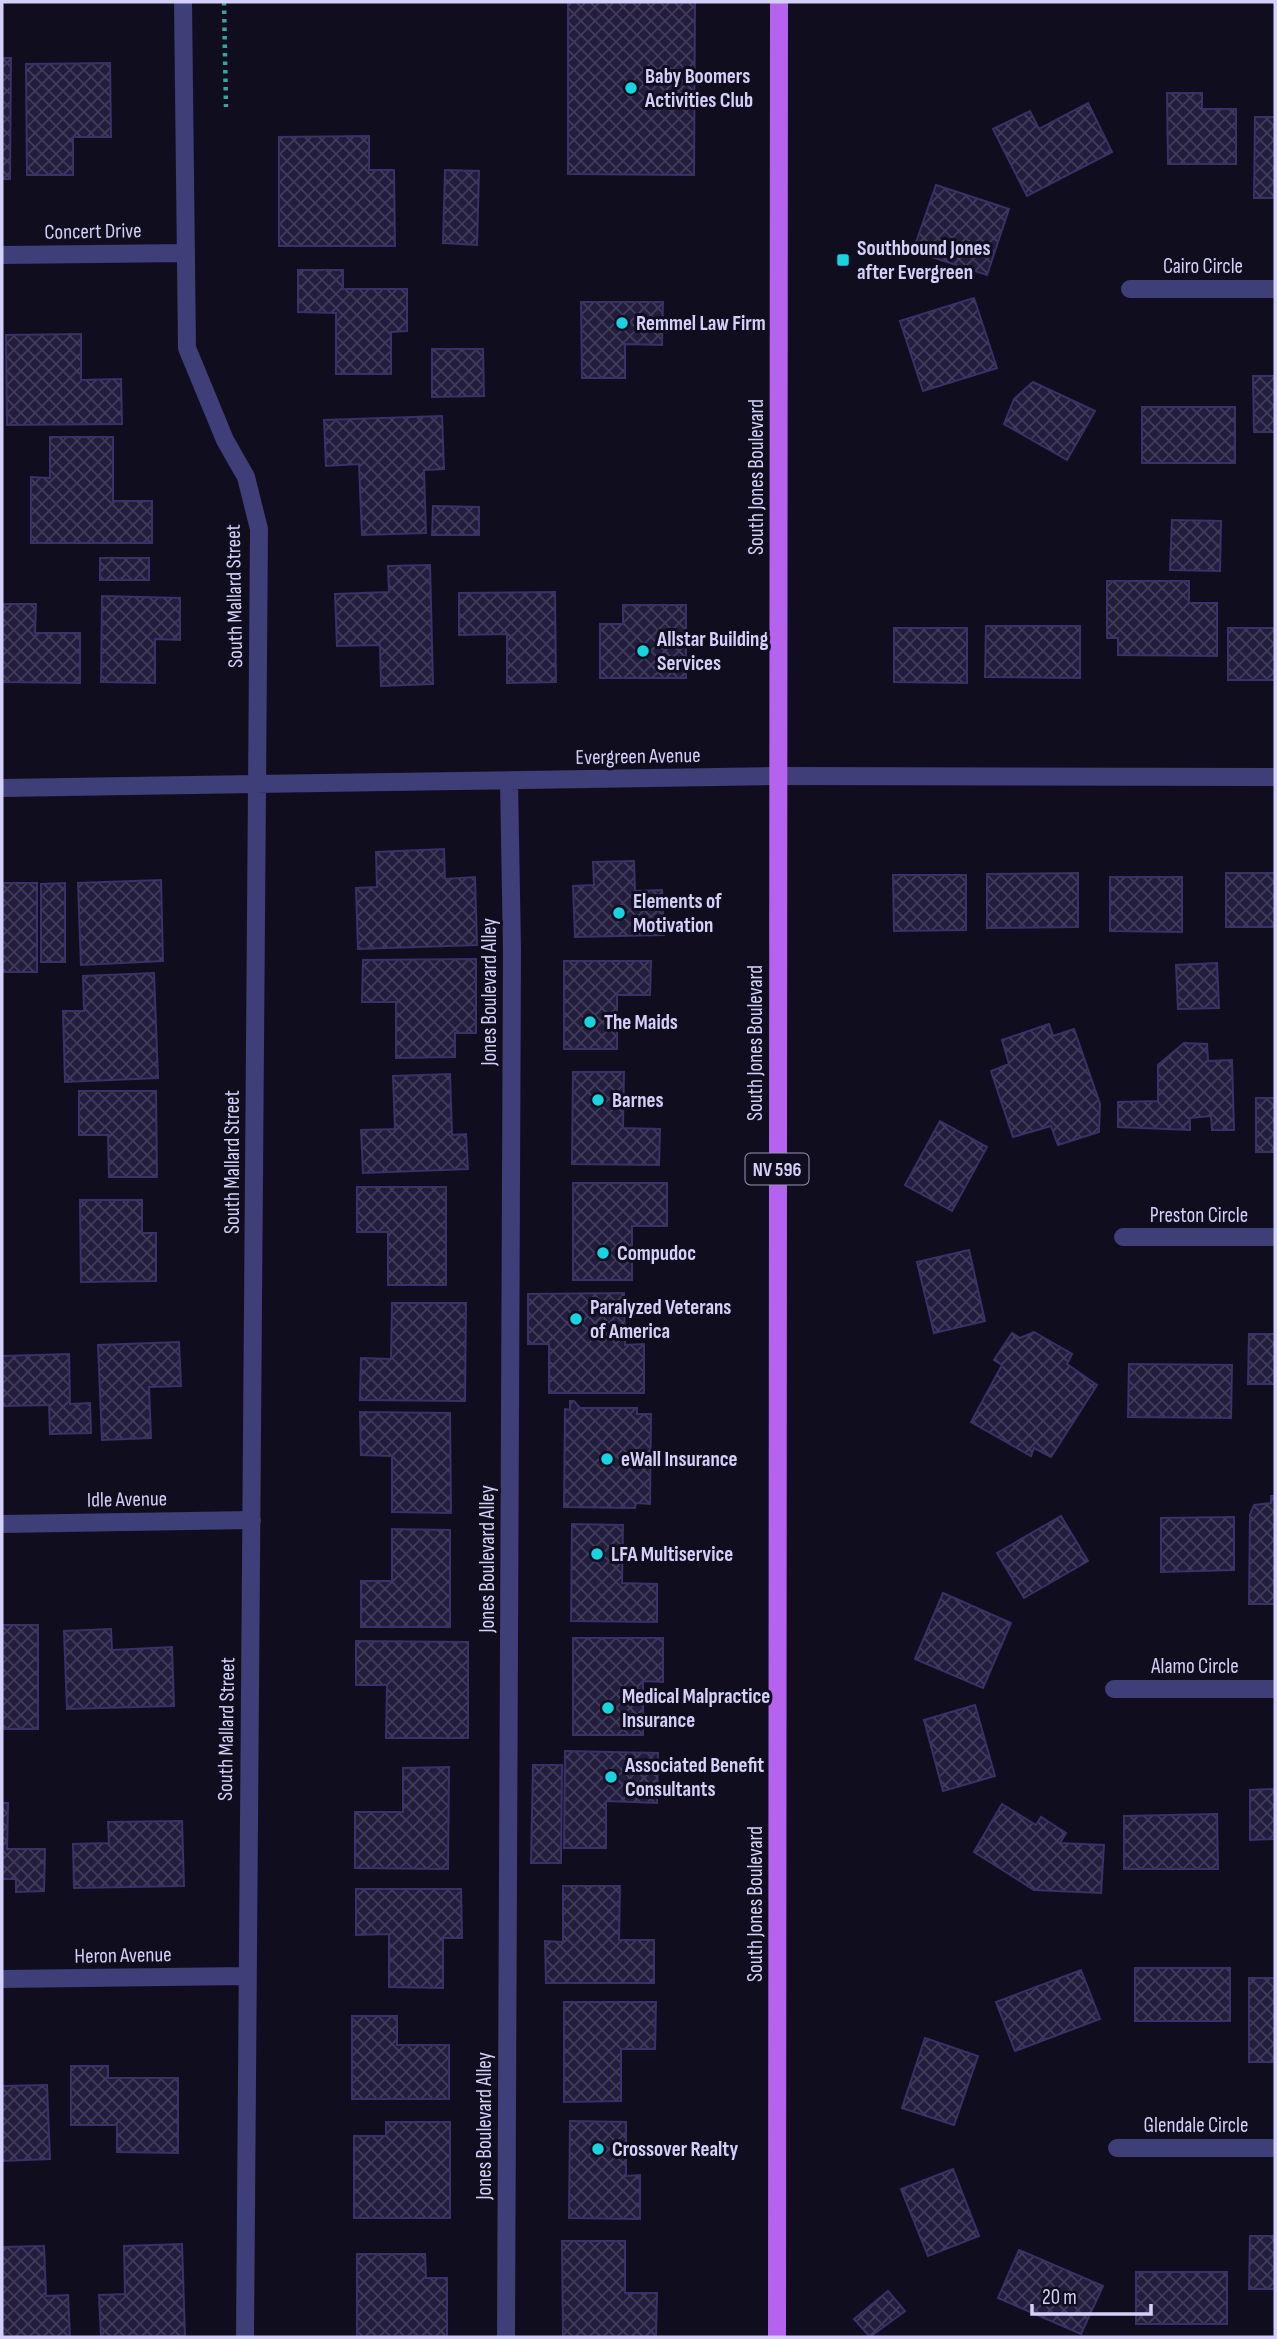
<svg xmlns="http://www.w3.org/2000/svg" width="1277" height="2339" font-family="'Sofia Sans Condensed',sans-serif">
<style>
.building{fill:url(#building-cross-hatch);stroke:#393167;stroke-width:2}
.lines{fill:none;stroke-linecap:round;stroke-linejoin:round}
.path{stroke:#39a59a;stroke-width:4.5;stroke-dasharray:3.5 5;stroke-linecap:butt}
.minor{stroke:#3e3e78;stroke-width:18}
.major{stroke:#b562ef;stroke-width:18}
.poi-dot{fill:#17d4e0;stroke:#100e1e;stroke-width:2.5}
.labels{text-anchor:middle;stroke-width:6;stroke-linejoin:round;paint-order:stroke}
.shield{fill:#100e1e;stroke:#9896b8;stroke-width:2}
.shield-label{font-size:19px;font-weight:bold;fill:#d3d0fa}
.poi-label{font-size:21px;font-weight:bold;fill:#d3d0fa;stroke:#100e1e;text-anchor:start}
.street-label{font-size:21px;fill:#d3d0fa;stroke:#100e1e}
</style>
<defs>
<pattern id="building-cross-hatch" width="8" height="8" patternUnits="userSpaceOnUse" patternTransform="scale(1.75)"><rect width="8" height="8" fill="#221c3d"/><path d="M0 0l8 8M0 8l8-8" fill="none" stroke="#413c5a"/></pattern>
</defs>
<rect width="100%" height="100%" fill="#100e1e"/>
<path class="building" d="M568,2H695L694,175L568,174Z
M2,58H11L10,179H2Z
M110,63L111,137H73V175H27L26,64Z
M1167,93H1202V109H1236V164H1168Z
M1088,103L1112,152L1027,196L993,129L1030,111L1039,129Z
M1255,117H1275V198H1254Z
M369,136V170H394L395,246H279V137Z
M445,170L479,171L477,245L443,243Z
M936,185L1009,209L987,275L913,251Z
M298,270H343V289H407V331L391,332V374H336V313L298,312Z
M974,298L997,368L923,391L900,321Z
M581,302H663L662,345L625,344V378H582Z
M81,334V380L121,379L122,424L7,425L6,335Z
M432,349H483L484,396L432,397Z
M1253,376H1275V432H1254Z
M1033,382L1095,411L1067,460L1004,424L1014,399Z
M1142,407H1235V463H1142Z
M442,416L444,469L424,470L426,533L362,535L359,464L326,466L324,420Z
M50,437H113V501H152V543H31V477L50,478Z
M433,506L479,507V535H432Z
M1172,520L1221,521L1220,571L1170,570Z
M100,558H149V580H100Z
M430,565L433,684L381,686L380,645L337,646L335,594L389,592L388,566Z
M1107,581H1189V603H1217V656L1118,655V638H1107Z
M555,592L556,682L507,683V634L459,635V593Z
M102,596L180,598V640L155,639V683L101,682Z
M2,604H36L35,633H80V683L2,682Z
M623,605H686V678H600V624H623Z
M986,626H1080V678L985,677Z
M894,628H967V683L894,682Z
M1228,628H1275V680H1228Z
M444,849L445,879L475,877L477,945L358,949L356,888L377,887L376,852Z
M634,861L635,891L662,890L664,935L575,937L573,886L594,885L593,862Z
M1078,873V927L987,928V874Z
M1226,873H1275V927H1226Z
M893,875H966V930L894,931Z
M1110,877H1182V932L1110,931Z
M161,880L163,961L81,965L78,883Z
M2,883H37V972H2Z
M65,883V962H41V884Z
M476,959V1033H455V1057L396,1058V1002H362L363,960Z
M564,961H651L650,995H617V1049H564Z
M1217,963L1219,1008L1178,1009L1176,965Z
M154,973L158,1078L65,1082L63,1011H84L83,976Z
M1049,1024L1053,1036L1074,1029L1100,1104L1099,1132L1058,1145L1051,1126L1013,1137L991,1071L1009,1064L1002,1040Z
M1184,1043L1207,1044L1208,1061L1232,1060L1234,1130H1212L1211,1116L1190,1118V1130L1118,1127V1102L1158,1101V1065Z
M573,1072H624L623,1128L660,1129L659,1165L572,1164Z
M450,1074L452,1135L466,1134L468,1169L363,1173L361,1130L395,1129L393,1076Z
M79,1091H156L157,1177H109L108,1135H79Z
M1256,1098H1275V1152H1256Z
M940,1121L987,1147L952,1211L905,1185Z
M573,1183H667V1226H632V1280H573Z
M357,1187H446V1285H388V1232H357Z
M80,1200H142V1233H156V1281L81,1282Z
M969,1250L985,1321L934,1333L917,1262Z
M624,1293L625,1345L644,1344V1393H549V1344H528V1294Z
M392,1303H466L465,1401L360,1400L361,1358L391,1359Z
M1034,1332L1072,1354L1067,1364L1097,1385L1051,1457L1034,1448L1031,1456L971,1422L1002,1365L994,1360L1012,1333L1020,1338Z
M1249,1334H1275V1384H1248Z
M179,1342L181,1386L149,1387L151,1438L102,1440L98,1345Z
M69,1354L70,1404L90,1403L91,1433L50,1434L49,1405L2,1406V1356Z
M1129,1364L1232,1365L1231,1418L1128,1417Z
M570,1401H574L580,1408H637V1414H651L650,1504L636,1503L635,1508L564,1507L565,1409L570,1410Z
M360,1412L450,1413L451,1513L392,1512V1456L361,1455Z
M1271,1496H1275V1604H1249L1250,1515L1254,1505L1271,1503Z
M1061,1516L1088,1561L1024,1598L997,1553Z
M1234,1517V1570L1161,1572V1518Z
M572,1524L623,1525L622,1583L657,1584V1622L571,1621Z
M392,1529L450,1530V1627H361V1581H392Z
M943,1593L1011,1623L983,1688L915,1659Z
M2,1625H38V1729H2Z
M111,1629L112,1650L172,1647L174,1706L67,1709L64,1631Z
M573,1638H663V1682L643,1681V1735H573Z
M356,1641L468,1642V1738H386L387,1685H356Z
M975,1705L995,1776L943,1791L924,1720Z
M565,1751L658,1753L657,1803L606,1801V1848H564Z
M533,1765H562L561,1863H531Z
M449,1767L448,1869L355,1868V1812H403V1768Z
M1275,1789V1839L1250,1840V1790Z
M2,1803H8L7,1849H45L44,1891L16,1892V1879H2Z
M1002,1804L1036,1825L1041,1817L1066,1833L1060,1843L1104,1845L1101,1893L1034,1890L974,1852Z
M1217,1814L1218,1869H1124V1816Z
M182,1821L184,1886L74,1888L73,1844L109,1843L108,1822Z
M563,1886H620L619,1940H654V1983H546L545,1941L563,1942Z
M356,1889H461L462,1938H443V1988L389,1987V1934L356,1935Z
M1135,1968H1230V2021H1135Z
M1081,1970L1100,2019L1015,2051L996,2002Z
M1249,1978H1275V2062H1249Z
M564,2002H656L655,2049H621V2101L564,2102Z
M352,2016H397V2045H449V2099H352Z
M925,2038L978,2056L954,2125L902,2108Z
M71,2066H108V2078H178V2153L117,2152V2125H71Z
M47,2085L50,2159L2,2161V2086Z
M570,2121L626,2122V2176L640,2175V2219L569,2218Z
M386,2122H450V2218H354V2136H386Z
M953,2169L979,2236L928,2256L901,2189Z
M1250,2236H1275V2289H1249Z
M562,2241H625V2293H657L656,2337H563Z
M182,2244L185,2336L101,2337L99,2295L125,2294L124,2246Z
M44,2246L46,2296L68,2295L70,2337H2V2247Z
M1019,2250L1103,2286L1081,2334L998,2298Z
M357,2254H425L426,2278H447V2336L357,2337Z
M1136,2272H1227V2324H1136Z
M888,2291L905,2311L870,2337L854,2319Z"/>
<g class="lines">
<path class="path" d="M224,2L226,107"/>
<path class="minor" d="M183,2L187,348L225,440L246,477L259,529L245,2337
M2,255L185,253
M1130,289H1275
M2,788L777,776L1275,777
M1123,1237H1275
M2,1524L252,1520
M1114,1689H1275
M2,1979L246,1976
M1117,2148H1275
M506,2337L512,950L509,781"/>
<path class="major" d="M777,2337L779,2"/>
</g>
<g class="poi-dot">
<circle cx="631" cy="88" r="7"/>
<rect x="836" y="253" width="14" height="14" rx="3.5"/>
<circle cx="622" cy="323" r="7"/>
<circle cx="643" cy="651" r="7"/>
<circle cx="619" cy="913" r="7"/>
<circle cx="590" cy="1022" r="7"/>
<circle cx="598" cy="1100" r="7"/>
<circle cx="603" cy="1253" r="7"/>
<circle cx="576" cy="1319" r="7"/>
<circle cx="607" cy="1459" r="7"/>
<circle cx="597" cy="1554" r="7"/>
<circle cx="608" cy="1708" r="7"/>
<circle cx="611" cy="1777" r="7"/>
<circle cx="598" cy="2149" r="7"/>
</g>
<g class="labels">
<rect class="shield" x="745.5" y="1153.5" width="63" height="31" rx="5"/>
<g class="shield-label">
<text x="777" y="1176">NV 596</text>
</g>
<g class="poi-label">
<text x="645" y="83">Baby Boomers<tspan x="645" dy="24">Activities Club</tspan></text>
<text x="857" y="255">Southbound Jones<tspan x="857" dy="24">after Evergreen</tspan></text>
<text x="636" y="330">Remmel Law Firm</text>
<text x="657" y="646">Allstar Building<tspan x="657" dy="24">Services</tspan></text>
<text x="633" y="908">Elements of<tspan x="633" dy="24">Motivation</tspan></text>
<text x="604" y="1029">The Maids</text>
<text x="612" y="1107">Barnes</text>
<text x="617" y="1260">Compudoc</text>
<text x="590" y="1314">Paralyzed Veterans<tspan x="590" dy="24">of America</tspan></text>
<text x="621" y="1466">eWall Insurance</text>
<text x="611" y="1561">LFA Multiservice</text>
<text x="622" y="1703">Medical Malpractice<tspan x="622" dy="24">Insurance</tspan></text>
<text x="625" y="1772">Associated Benefit<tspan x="625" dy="24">Consultants</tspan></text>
<text x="612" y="2156">Crossover Realty</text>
</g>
<g class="street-label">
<text transform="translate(93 231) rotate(-1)" y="7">Concert Drive</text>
<text x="1203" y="273">Cairo Circle</text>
<text transform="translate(756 477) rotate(-90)" y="7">South Jones Boulevard</text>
<text transform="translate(234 596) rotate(-91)" y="7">South Mallard Street</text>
<text transform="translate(638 756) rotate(-1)" y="7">Evergreen Avenue</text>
<text transform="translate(489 992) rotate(-90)" y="7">Jones Boulevard Alley</text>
<text transform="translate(755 1043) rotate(-90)" y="7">South Jones Boulevard</text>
<text transform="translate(232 1162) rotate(-90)" y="7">South Mallard Street</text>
<text x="1199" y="1222">Preston Circle</text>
<text transform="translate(127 1499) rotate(-1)" y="7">Idle Avenue</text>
<text transform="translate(487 1559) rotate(-90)" y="7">Jones Boulevard Alley</text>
<text x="1195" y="1673">Alamo Circle</text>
<text transform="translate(226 1729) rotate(-89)" y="7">South Mallard Street</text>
<text transform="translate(755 1904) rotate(-90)" y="7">South Jones Boulevard</text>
<text transform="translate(123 1955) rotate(-1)" y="7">Heron Avenue</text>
<text x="1196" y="2132">Glendale Circle</text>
<text transform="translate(484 2126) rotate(-90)" y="7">Jones Boulevard Alley</text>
</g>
</g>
<rect width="1277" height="2339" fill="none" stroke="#d3d0fa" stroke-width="7"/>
<path d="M1032 2304v10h119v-10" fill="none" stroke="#d3d0fa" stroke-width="3.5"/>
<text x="1042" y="2304" font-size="21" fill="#d3d0fa" stroke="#100e1e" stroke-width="5" paint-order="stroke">20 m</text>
</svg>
